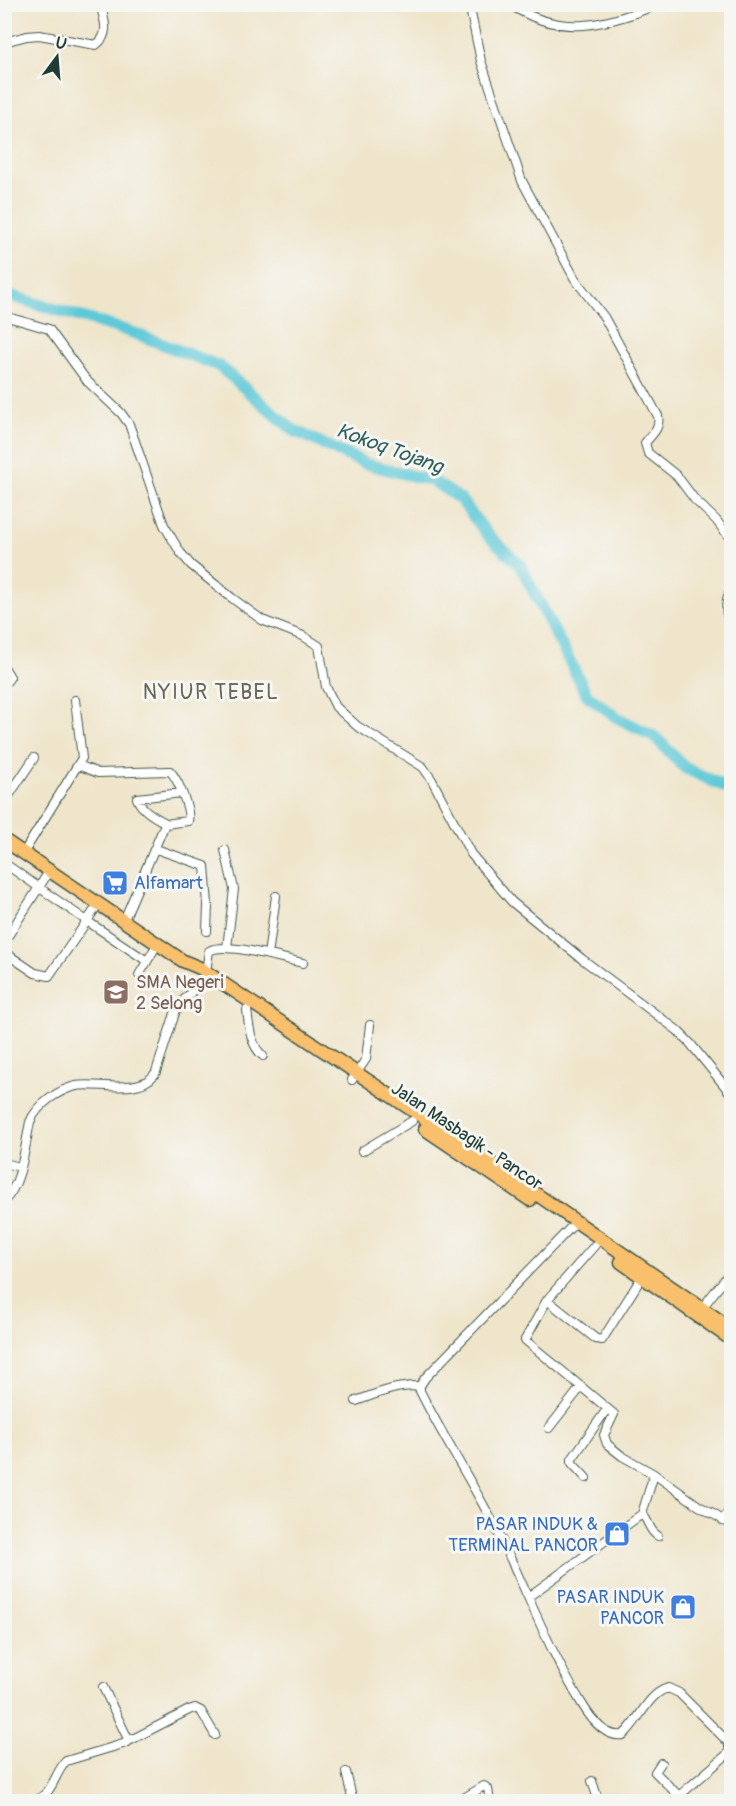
<svg xmlns="http://www.w3.org/2000/svg" width="736" height="1806" font-family="Pangolin,sans-serif">
<style>
.lines{fill:none;stroke-linecap:round;stroke-linejoin:round}
.river{stroke:#5ec9d8;stroke-width:12}
.minor-casing{stroke:#3e564b;stroke-width:10}
.tertiary-casing{stroke:#3e564b;stroke-width:12}
.primary-casing{stroke:#3e564b;stroke-width:15}
.minor{stroke:#fff;stroke-width:8}
.tertiary{stroke:#fff;stroke-width:9}
.primary{stroke:#f8bf6c;stroke-width:12}
.labels{text-anchor:middle;stroke-width:6;stroke-linejoin:round;paint-order:stroke}
.shop-label{font-size:18px;fill:#366cbe;stroke:#f6f6f2;text-anchor:end}
.education-label{font-size:18px;fill:#785e54;stroke:#f6f6f2;text-anchor:start}
.street-label{font-size:18px;fill:#1f3d34;stroke:#f6f6f2}
.water-label{font-size:20px;font-style:italic;fill:#2f605d;stroke:#f6f6f2}
.quarter-label{font-size:21px;letter-spacing:1.5px;fill:#6a6655;stroke:#f6f6f2}
</style>
<rect width="100%" height="100%" fill="#f6f6f2"/>
<filter id="ink" filterUnits="userSpaceOnUse"><feTurbulence type="fractalNoise" baseFrequency=".0167" numOctaves="2"/><feDisplacementMap in="SourceGraphic" scale="12" xChannelSelector="R" yChannelSelector="G"/><feConvolveMatrix kernelMatrix="1 2 1 2 8 2 1 2 1" color-interpolation-filters="sRGB"/></filter>
<filter id="wash" filterUnits="userSpaceOnUse"><feTurbulence type="fractalNoise" baseFrequency=".008" numOctaves="4" result="noise"/><feDisplacementMap in="SourceGraphic" scale="24" xChannelSelector="R" yChannelSelector="G"/><feGaussianBlur stdDeviation="1.35" result="paint"/><feColorMatrix in="noise" values="0 0 0 0 0 0 0 0 0 0 0 0 0 0 0 0 0 1.4 0 .05"/><feComposite in="paint" operator="in"/></filter>
<g filter="url(#wash)">
<rect width="100%" height="100%" fill="#efe5cb"/>
<g class="lines">
<path class="river" d="M4,294L131,332L219,366L293,430L366,464L433,481L460,499L488,535L520,565L587,695L616,717L655,737L685,768L732,790"/>
</g>
</g>
<g filter="url(#ink)">
<g class="lines">
<defs>
<path id="minor" d="M469,4L481,61L522,181L575,279L604,317L658,416C661,428 651,435 645,443L648,453L677,476L695,500L716,520L732,541
M509,4C562,39 605,25 659,4
M4,42L27,36L39,35L96,45C111,34 104,19 100,4
M4,316L49,329L87,381L121,413L129,424L164,525L180,552L191,565L232,598L262,620L303,636L319,646L326,687L336,707L357,726L423,767L432,780L471,854L512,902L582,959L677,1030L690,1043L732,1095
M732,587C725,600 724,613 732,626
M4,667L10,677L4,685
M78,765L98,773L170,771C178,779 191,811 188,821L165,824L124,920
M4,803L34,758
M166,823C156,818 140,809 137,798L182,793
M156,849L205,866L208,905L207,931
M225,850L234,889L227,948
M24,852L82,758L75,700
M4,863L87,921L49,976L35,973L4,952
M99,903L87,921L147,961
M4,942L50,870
M268,955L276,896
M206,972L209,951C226,941 282,959 303,963
M139,975L158,943
M247,1010C249,1025 250,1045 263,1056
M352,1080L366,1059L370,1025
M362,1151L412,1121
M4,1163L20,1167
M4,1201C22,1185 25,1145 30,1122C37,1105 58,1090 76,1086C98,1082 142,1096 156,1072L177,1007L203,980
M576,1222L425,1378L420,1386V1391C442,1435 468,1476 491,1519C523,1580 546,1646 582,1704C591,1719 605,1738 623,1735C639,1722 647,1694 668,1688L679,1693L730,1744
M595,1245L547,1300L525,1340L614,1414L604,1435L607,1444L622,1456L654,1474L699,1506L732,1525
M547,1300L596,1339L602,1340L642,1277
M702,1308L732,1270
M356,1401C378,1393 397,1385 420,1386
M549,1428L581,1387
M586,1478L572,1463V1459L607,1409
M642,1514L654,1474
M723,1521L732,1508
M528,1597L642,1514C650,1522 648,1530 658,1536
M103,1687L129,1741
M661,1763L655,1772L679,1796
M346,1772L353,1802
M592,1781L599,1802
M32,1802C55,1793 52,1777 66,1761L123,1744L189,1710L195,1708L201,1711L215,1735
M457,1802L484,1786L488,1789L490,1802
M672,1802L730,1752"/>
<path id="tertiary" d="M732,1734L730,1746L732,1755"/>
<path id="primary" d="M4,840L183,961L200,968L497,1167L732,1329
M425,1129L530,1200
M621,1262L732,1340"/>
</defs>
<use href="#minor" class="minor-casing"/>
<use href="#tertiary" class="tertiary-casing"/>
<use href="#primary" class="primary-casing"/>
<use href="#minor" class="minor"/>
<use href="#tertiary" class="tertiary"/>
<use href="#primary" class="primary"/>
</g>
</g>
<defs>
<symbol id="supermarket-square" viewBox="-11 -11 22 22"><rect x="-9" y="-9" width="18" height="18" rx="4" fill="#3f7fe0" stroke="#f6f6f2"/><path d="M-6-5.5h2.5l.6 2H6L4.5 2H-2.5L-4.4-4H-6ZM-1.5 3.2a1.3 1.3 0 1 0 .1 0ZM3 3.2a1.3 1.3 0 1 0 .1 0Z" fill="#fff"/></symbol>
<symbol id="school-square" viewBox="-11 -11 22 22"><rect x="-9" y="-9" width="18" height="18" rx="4" fill="#8d6e63" stroke="#f6f6f2"/><path d="M0-5L7-2L0 1L-7-2ZM-4 1L0 2.5L4 1V4Q0 6-4 4Z" fill="#fff"/></symbol>
<symbol id="shop-square" viewBox="-11 -11 22 22"><rect x="-9" y="-9" width="18" height="18" rx="4" fill="#3f7fe0" stroke="#f6f6f2"/><path d="M-5-2.5h2.3a2.7 3.5 0 0 1 5.4 0H5L5.5 6h-11ZM-1.5-2.5h3a1.5 2.3 0 0 0-3 0Z" fill="#fff"/></symbol>
</defs>
<g fill-rule="evenodd">
<use href="#supermarket-square" x="100" y="868" width="30" height="30"/>
<use href="#school-square" x="101" y="977" width="30" height="30"/>
<use href="#shop-square" x="602" y="1519" width="30" height="30"/>
<use href="#shop-square" x="668" y="1592" width="30" height="30"/>
</g>
<g class="labels">
<g class="shop-label">
<text x="134" y="889" text-anchor="start">Alfamart</text>
<text x="598" y="1530">PASAR INDUK &amp;<tspan x="598" dy="21">TERMINAL PANCOR</tspan></text>
<text x="664" y="1603">PASAR INDUK<tspan x="664" dy="21">PANCOR</tspan></text>
</g>
<g class="education-label">
<text x="136" y="988">SMA Negeri<tspan x="136" dy="21">2 Selong</tspan></text>
</g>
<g class="street-label">
<text transform="translate(467 1136) rotate(34)" y="6">Jalan Masbagik - Pancor</text>
</g>
<g class="water-label">
<text transform="translate(390 448) rotate(20)" y="7">Kokoq Tojang</text>
</g>
<g class="quarter-label">
<text x="211" y="699">NYIUR TEBEL</text>
</g>
</g>
<rect width="736" height="1806" fill="none" stroke="#f6f6f2" stroke-width="24"/>
<g transform="translate(57 57) rotate(16)" stroke="#f6f6f2" stroke-width="4.5" paint-order="stroke">
<path d="M0-4.5L10 22L0 15L-10 22Z" fill="#1f3d34"/>
<text y="-9" font-size="16" font-weight="bold" text-anchor="middle" fill="#1f3d34">U</text>
</g>
</svg>
